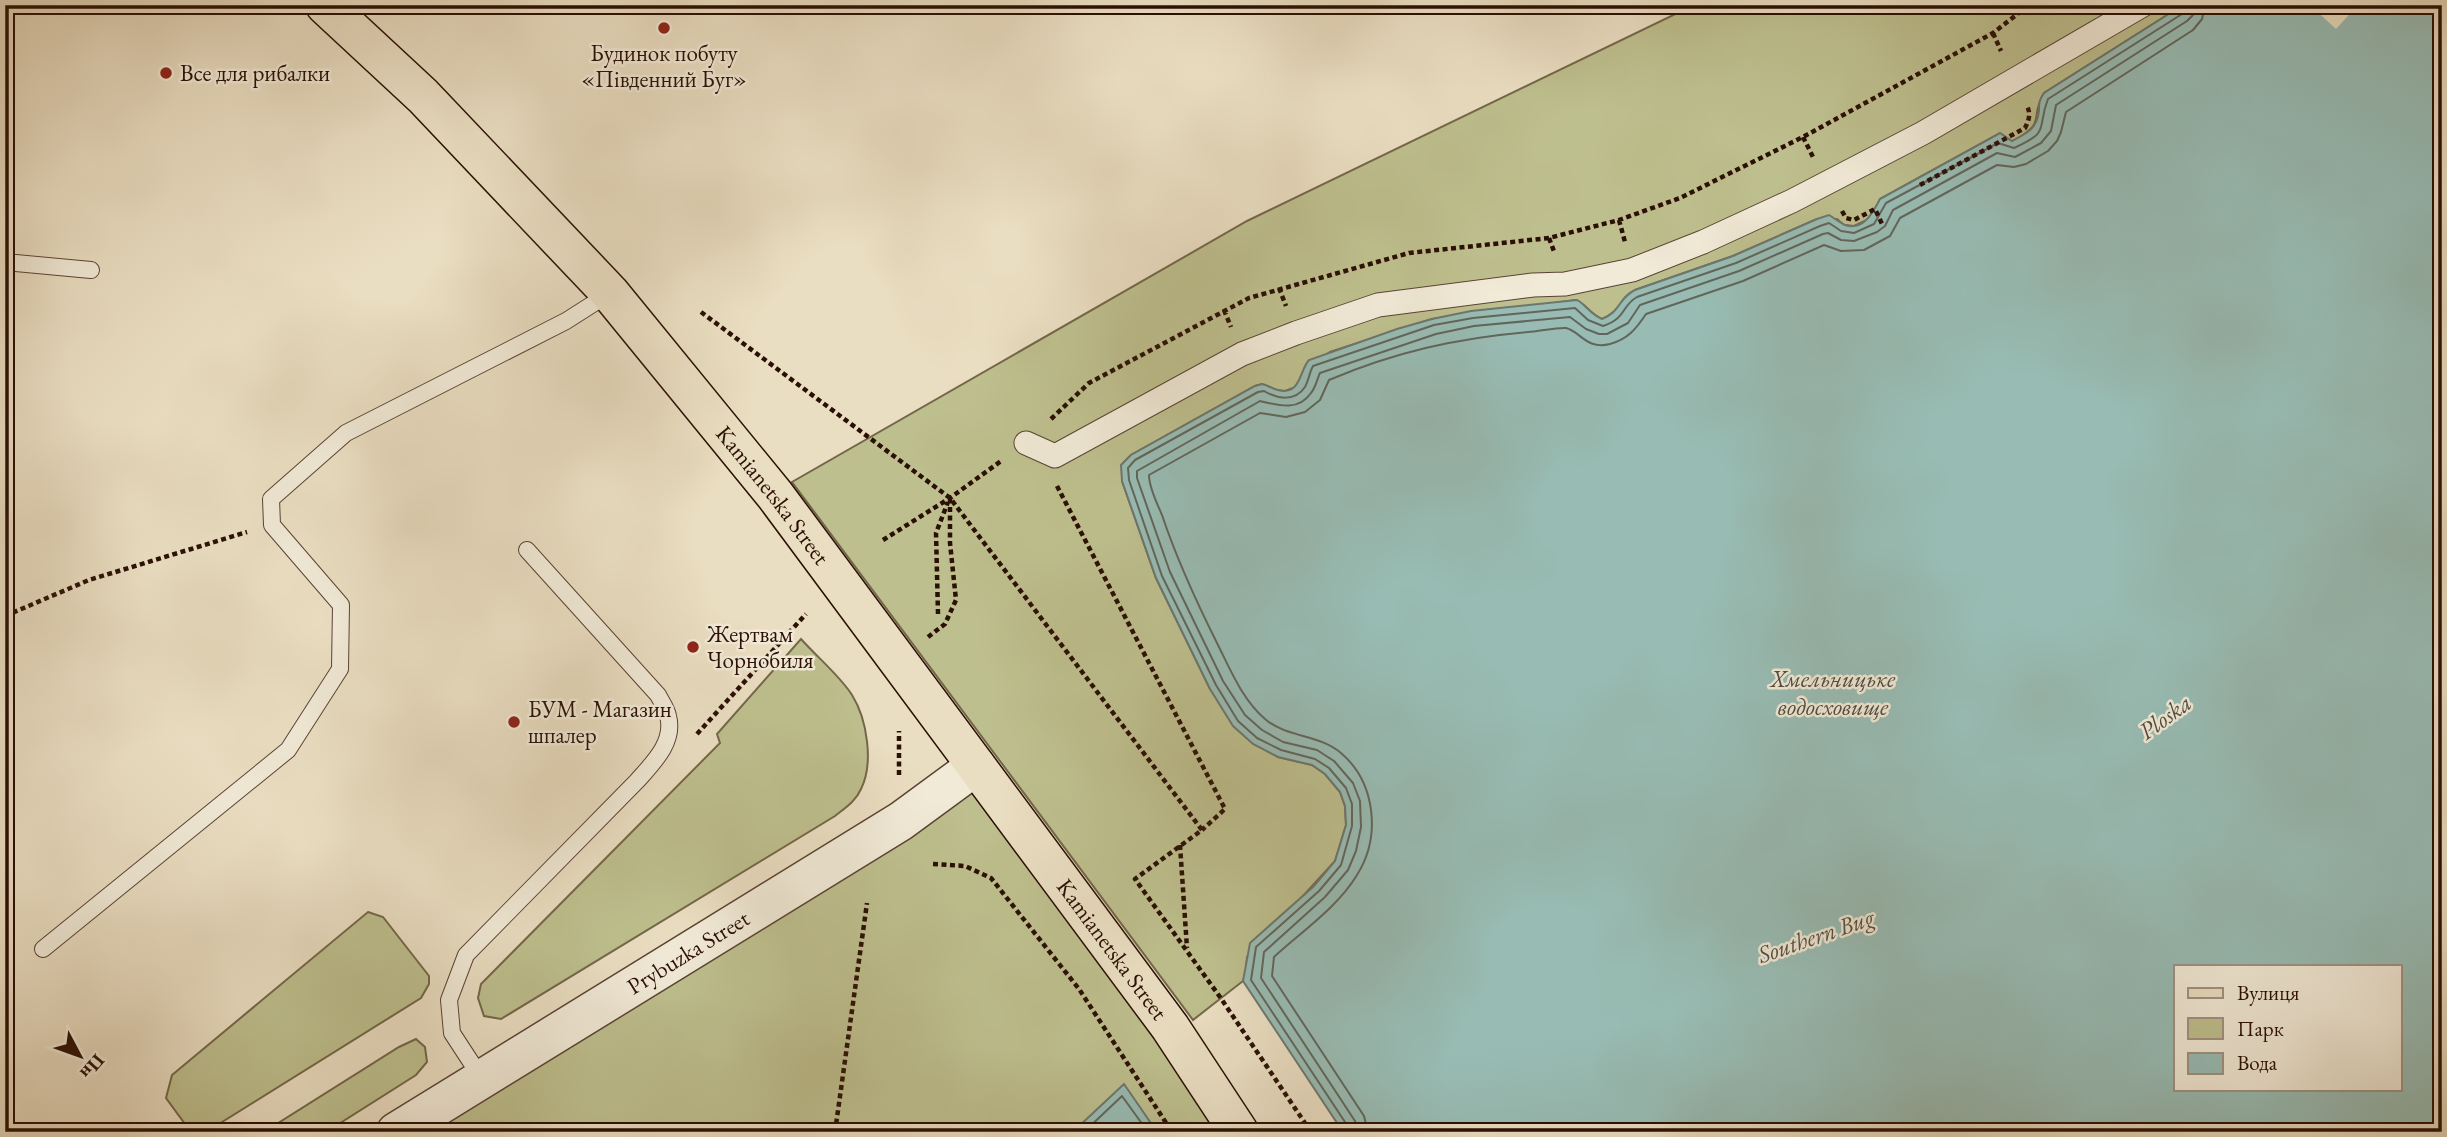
<svg xmlns="http://www.w3.org/2000/svg" width="2447" height="1137" font-family="'EB Garamond',serif">
<style>
.green{fill:#bebf8e;stroke:#746749;stroke-width:2}
.water{fill:#98bcb4;stroke:#6c776e;stroke-width:2;fill-rule:evenodd}
.pier{fill:#eadec2}
.lines{fill:none;stroke-linecap:round;stroke-linejoin:round}
.shore{stroke:#61665c;stroke-width:2}
.service-casing{stroke:#5a4334;stroke-width:18}
.pedestrian-casing{stroke:#5a4334;stroke-width:25}
.tertiary-casing{stroke:#5a4334;stroke-width:41}
.primary-casing{stroke:#2a0f04;stroke-width:41}
.path{stroke:#2a0f04;stroke-width:4.5;stroke-dasharray:5 3.5;stroke-linecap:butt}
.service{stroke:#f1ead7;stroke-width:16}
.pedestrian{stroke:#f1ead7;stroke-width:23}
.tertiary{stroke:#f1ead7;stroke-width:38}
.primary{stroke:#eadec2;stroke-width:38}
.poi-dot{fill:#8f2418;stroke:#f1ead7;stroke-width:2.5}
.labels{text-anchor:middle;stroke-width:5;stroke-linejoin:round;paint-order:stroke}
.poi-label{font-size:23px;fill:#2a0f04;stroke:#f1ead7;text-anchor:start}
.street-label{font-size:23px;fill:#2a0f04;stroke:#f1ead7}
.water-label{font-size:24px;font-style:italic;fill:#504c42;stroke:#f1ead7}
</style>
<rect width="100%" height="100%" fill="#eadec2"/>
<filter id="stains"><feTurbulence type="fractalNoise" baseFrequency=".00286" numOctaves="4"/><feColorMatrix values="0 0 0 0 .2 0 0 0 0 .09 0 0 0 0 .02 0 0 0 .5 -.17"/></filter>
<radialGradient id="worn" r=".72"><stop offset=".6" stop-color="#630" stop-opacity="0"/><stop offset="1" stop-color="#630" stop-opacity=".3"/></radialGradient>
<path class="green" d="M1694,5H2183L2044,93C2028,121 2049,120 2012,142L1999,134L1880,199L1871,218L1854,226L1844,225L1837,219H1817L1733,256L1635,290C1621,299 1618,313 1602,319C1590,314 1586,304 1576,300L1432,319L1330,352L1303,372L1298,385L1293,388L1285,391L1276,390L1262,384L1255,386L1131,455L1124,462L1122,481L1156,578L1210,689L1278,757L1312,765L1325,774L1340,792L1345,806L1346,825L1335,861L1247,957L1246,971L1243,981L1193,1020L792,482L1247,221Z
M801,639C816,656 840,676 852,695C867,719 874,763 861,789C856,801 845,808 835,816L501,1019L484,1016L478,998L481,984L720,743L717,734Z
M973,791L1156,1038L1218,1132H428Z
M368,912L383,917L429,976V984L421,998L206,1132L188,1128L166,1098L172,1075Z
M416,1039L425,1047L427,1062L416,1075L326,1132H264L399,1047Z"/>
<path class="water" d="M2183,5H2442V1132H1343L1243,981L1250,943L1314,886L1335,861L1346,825L1345,806L1340,792L1325,774L1312,765L1278,757L1253,744L1233,726L1210,689L1156,578L1122,481L1121,465L1131,455L1255,386L1262,384C1268,385 1272,389 1278,390C1301,396 1299,371 1309,360L1397,329L1432,319L1471,311L1577,300C1586,305 1590,314 1602,319C1621,312 1618,298 1635,290L1733,256L1817,219L1829,215C1834,218 1840,223 1845,225C1864,231 1873,212 1880,199L2000,133L2012,141C2027,133 2037,129 2039,111C2039,103 2039,100 2044,93ZM2176,967H2400V1090H2176Z
M1124,1084L1157,1132H1073L1077,1128Z"/>
<path class="pier" d="M2310,5H2358L2336,29Z"/>
<g class="lines">
<path class="shore" d="M1084,1132L1122,1096L1148,1132
M1348,1132L1347,1125L1251,980L1256,947L1319,891L1341,865L1352,826V804L1346,788L1329,768L1315,759L1281,750L1257,738L1238,721L1216,685L1162,576L1129,480L1128,468L1135,460L1258,392L1264,391C1277,399 1295,402 1305,387C1309,380 1309,373 1313,366L1434,325L1473,318L1575,308L1588,320L1603,326C1627,318 1621,306 1637,297L1736,263L1820,226L1829,223L1841,231L1854,233L1874,224L1886,203L1998,143L2014,148C2052,131 2036,129 2048,99L2182,14L2185,5
M1357,1132L1355,1121L1261,978L1264,952L1325,897L1348,870L1356,851L1361,827L1360,801L1353,783L1334,761L1317,750L1283,742L1262,730L1245,715L1223,681L1170,572L1137,478V471L1260,401C1277,405 1298,412 1311,393C1316,387 1317,379 1320,373L1436,334L1474,326L1570,317L1586,329L1599,334H1607L1628,323L1640,305L1739,271L1823,234L1828,233L1841,240L1854,241L1877,232L1885,226L1893,210L1997,153L2015,157L2041,143L2051,131L2056,105L2187,21L2193,15L2194,5
M1368,1132L1364,1116L1272,976L1274,957C1301,932 1337,908 1357,875C1381,837 1376,783 1341,753C1319,734 1287,738 1265,719C1242,699 1230,669 1217,643C1196,601 1177,560 1162,515C1157,503 1149,488 1149,475L1260,413L1286,417L1305,412L1320,400L1329,380C1395,352 1457,338 1528,332C1537,332 1557,327 1566,328C1580,331 1586,350 1610,344C1628,339 1636,329 1646,314L1743,281L1824,245L1841,251L1864,250L1890,236L1900,218L1997,165L2014,167L2026,164L2048,151L2057,141L2061,132L2066,112L2193,30L2202,19L2205,5"/>
<defs>
<path id="service" d="M5,262L91,270
M43,949L288,750L340,669L341,605L272,525L271,499L346,433L566,321L610,293
M482,1079L452,1033L449,1000L466,955L637,781C653,763 675,742 668,716C667,709 661,701 658,695L527,550"/>
<path id="pedestrian" d="M1026,443L1055,456L1242,354L1296,333L1378,305L1533,285L1565,284L1632,270L1703,242L1792,201L1923,133L2143,5"/>
<g id="tertiary">
<path id="s1" d="M396,1132L901,821L976,766"/>
</g>
<g id="primary">
<path id="s2" d="M325,5L423,96L610,293L775,495L1170,1027L1239,1132"/>
</g>
</defs>
<use href="#service" class="service-casing"/>
<use href="#pedestrian" class="pedestrian-casing"/>
<use href="#tertiary" class="tertiary-casing"/>
<use href="#primary" class="primary-casing"/>
<path class="path" d="M2331,13L2338,5
M1993,33L2001,51
M1803,137L1813,157
M1920,185L2025,128C2029,120 2031,114 2027,106
M1842,211L1846,218L1854,220L1875,209L1883,226
M1619,220L1625,242
M1549,238L1555,254
M1279,288L1286,306
M1224,310L1231,327
M701,312L950,498L1202,830L1135,879L1220,997L1311,1132
M1051,419L1089,383L1249,298L1409,253L1549,238L1619,220L1680,198L1803,137L1993,33L2029,5
M1057,486L1225,809L1202,830
M883,540L950,498L1001,461
M938,614L936,533L948,502
M5,616L89,580L247,532
M928,637L945,624L956,600L950,543V499
M697,734L806,614
M899,775V731
M1180,845L1187,948
M933,864L965,866L991,878L1079,989L1172,1132
M221,1132L228,1128
M835,1132L867,903"/>
<use href="#service" class="service"/>
<use href="#pedestrian" class="pedestrian"/>
<use href="#tertiary" class="tertiary"/>
<use href="#primary" class="primary"/>
</g>
<g class="poi-dot">
<circle cx="664" cy="28" r="7"/>
<circle cx="166" cy="73" r="7"/>
<circle cx="693" cy="647" r="7"/>
<circle cx="514" cy="722" r="7"/>
</g>
<g class="labels">
<g class="poi-label">
<text x="664" y="61" text-anchor="middle">Будинок побуту<tspan x="664" dy="26">«Південний Буг»</tspan></text>
<text x="180" y="81">Все для рибалки</text>
<text x="707" y="642">Жертвам<tspan x="707" dy="26">Чорнобиля</tspan></text>
<text x="528" y="717">БУМ - Магазин<tspan x="528" dy="26">шпалер</tspan></text>
</g>
<g class="street-label">
<text dy="8" stroke="none"><textPath href="#s2" startOffset="665">Kamianetska Street</textPath></text>
<text dy="8" stroke="none"><textPath href="#s2" startOffset="1232">Kamianetska Street</textPath></text>
<text dy="8" stroke="none"><textPath href="#s1" startOffset="343">Prybuzka Street</textPath></text>
</g>
<g class="water-label">
<text x="1833" y="687">Хмельницьке<tspan x="1833" dy="28">водосховище</tspan></text>
<text transform="translate(2165 717) rotate(-36)" y="8">Ploska</text>
<text transform="translate(1816 936) rotate(-19)" y="8">Southern Bug</text>
</g>
</g>
<rect width="2447" height="1137" fill="none" stroke="#eadec2" stroke-width="28"/>
<rect x="7" y="7" width="2433" height="1123" fill="none" stroke="#2a0f04" stroke-width="3.5"/>
<rect x="14" y="14" width="2419" height="1109" fill="none" stroke="#2a0f04" stroke-width="2"/>
<rect x="2174" y="965" width="228" height="126" fill="#f1ead7" stroke="#a19283" stroke-width="2"/>
<rect x="2188" y="988" width="35" height="10" fill="#eadec2" stroke="#a19283" stroke-width="2"/>
<text x="2237" y="1000" font-size="21" fill="#2a0f04">Вулиця</text>
<rect x="2188" y="1018" width="35" height="21" fill="#bebf8e" stroke="#a19283" stroke-width="2"/>
<text x="2237" y="1036" font-size="21" fill="#2a0f04">Парк</text>
<rect x="2188" y="1053" width="35" height="21" fill="#98bcb4" stroke="#a19283" stroke-width="2"/>
<text x="2237" y="1070" font-size="21" fill="#2a0f04">Вода</text>
<g transform="translate(80 1056) rotate(131)" stroke="#f1ead7" stroke-width="5" paint-order="stroke">
<path d="M0-5L12 26L0 18L-12 26Z" fill="#2a0f04"/>
<text y="-10" font-size="19" font-weight="bold" text-anchor="middle" fill="#2a0f04">Пн</text>
</g>
<rect width="100%" height="100%" filter="url(#stains)"/>
<rect width="100%" height="100%" fill="url(#worn)"/>
</svg>
